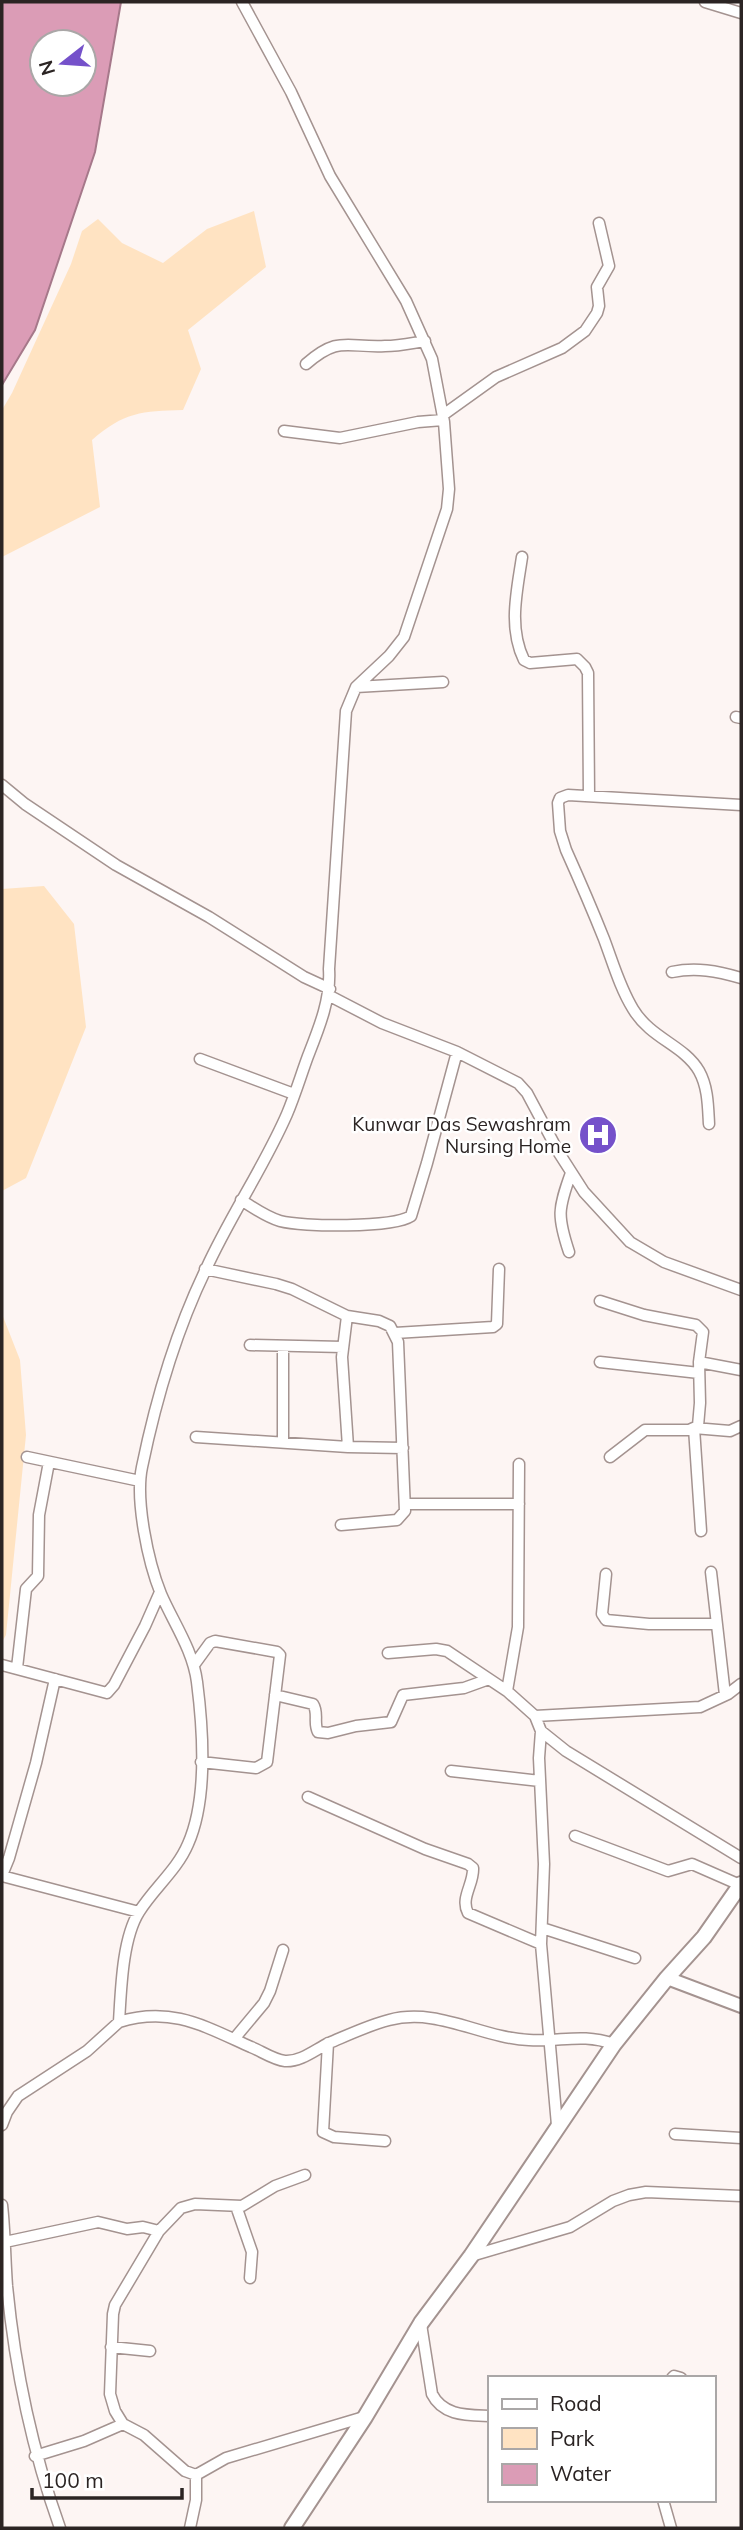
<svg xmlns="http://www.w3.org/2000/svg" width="743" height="2530" font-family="Mulish,sans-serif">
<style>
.green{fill:#ffe3c2}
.water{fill:#db9cb6;stroke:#a6788a;stroke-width:2;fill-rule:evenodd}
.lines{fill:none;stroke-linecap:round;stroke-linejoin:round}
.minor-casing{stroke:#a49390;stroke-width:13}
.tertiary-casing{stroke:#a49390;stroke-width:16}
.secondary-casing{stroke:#a49390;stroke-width:18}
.minor{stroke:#fff;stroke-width:10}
.tertiary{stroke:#fff;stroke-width:12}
.secondary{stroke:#fff;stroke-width:14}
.labels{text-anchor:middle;stroke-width:5;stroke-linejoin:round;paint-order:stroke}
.poi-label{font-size:19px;fill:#2b2423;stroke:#fff;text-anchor:end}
</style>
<rect width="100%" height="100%" fill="#fdf5f3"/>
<path class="green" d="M254,211L266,267L188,330L201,369L183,410C142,411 124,412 92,440L100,507L2,557V410L12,393L71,264L82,231L98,219L122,243L163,263L207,229Z
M44,886L74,924L86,1027L26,1178L2,1191V889Z
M2,1314L20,1360L26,1435L6,1635L2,1642Z"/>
<path class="water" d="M2,2H121L95,152L35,330L2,385ZM42,42H84V84H42Z"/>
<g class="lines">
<defs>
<path id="minor" d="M705,2L741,13
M306,364C339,335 347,348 385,346C399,346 412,343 425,341
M443,415L496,377L562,348L585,331L597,313L599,306L597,287L609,266L599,223
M284,431L340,438L418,422L443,420
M522,557C517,591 508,627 524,660L530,663L577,659L585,667L588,673L589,796
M356,687L443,682
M736,717L741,718
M2,785L25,804L116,865L209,917L304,977L330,989
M672,972C696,967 717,971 741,978
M328,995L382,1023L457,1052L518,1083L527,1093L559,1153L584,1192L630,1242L664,1262L741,1290
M200,1059L294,1094
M709,1124C708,1106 708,1087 699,1071C684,1045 651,1039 633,1009C620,988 613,963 604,939C592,909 579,879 566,850L560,831L558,803L560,798L568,795L741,805
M241,1200C254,1208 266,1217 280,1221C302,1227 393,1228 411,1216L427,1163L457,1052
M569,1252C557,1216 558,1209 571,1173
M205,1269L276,1284L292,1289L347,1316L379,1321L390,1326L398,1342L405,1511L397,1520L341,1525
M600,1301L644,1315L696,1325L703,1332L699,1362L700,1403L698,1426L689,1430H645L610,1457
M347,1316L342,1357L348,1447
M395,1333L493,1327L497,1324L499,1269
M250,1345L343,1347
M283,1346V1442
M600,1362L699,1373
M699,1362L741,1370
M196,1437L348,1447L403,1448
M27,1457L140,1481
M405,1504H519
M701,1531L694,1428L730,1431L741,1426
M711,1572L725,1695
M606,1574L602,1614L606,1620L649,1624H716
M388,1653L436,1649L447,1651L507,1691L535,1716L541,1731L566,1751L741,1858
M2,1665L107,1693L114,1685L145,1626L160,1592
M194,1665L210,1643L215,1641L277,1652L280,1655L267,1762L256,1768L201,1762
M17,1668L26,1589L38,1576L39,1515L49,1462
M507,1691L518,1627L519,1464
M275,1695L313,1704C319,1713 313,1723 318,1732L328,1733L356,1726L391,1722L403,1695L464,1688L489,1679
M535,1716L700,1707L728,1694L741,1684
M541,1731L539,1758L544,1864L541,1944L557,2125
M451,1771L540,1781
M308,1797L425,1849L468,1864L473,1868C474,1884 460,1898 468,1913L541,1944
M575,1836L668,1871L692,1864L740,1885
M2,1875L9,1858L36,1763L55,1679
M2,1876L139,1912
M542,1928L635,1958
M119,2022C171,2006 204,2026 251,2047C261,2051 274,2060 285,2061C301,2062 316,2049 329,2043C348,2035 369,2025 389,2020C438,2007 481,2038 529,2040C562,2042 581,2033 614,2044
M234,2039L264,2003L270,1991L283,1950
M328,2043L323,2132L334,2137L385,2141
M2,2125L7,2112L18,2096L87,2051L119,2022C121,1991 122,1939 139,1912C154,1888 177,1870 188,1844C208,1799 203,1729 197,1682C193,1650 173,1622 161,1594C148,1562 135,1500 142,1467C156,1399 176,1331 206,1269C230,1216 264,1167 287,1114C295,1095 301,1075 308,1056C319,1028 331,999 329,969L346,711L356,687L389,656L404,637L447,509L449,489L444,422L432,359L406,301L330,176L291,92L242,2
M675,2134L741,2138
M305,2175L275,2186L242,2206L195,2204L181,2208L159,2231L115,2305L113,2314L110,2394L115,2411L123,2424L144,2435L185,2471L196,2475L226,2458L364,2417
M2,2205C5,2232 5,2259 7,2286C15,2369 32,2450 60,2528
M236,2206L252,2252L250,2278
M5,2242L98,2222L127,2229L143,2227L159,2231
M471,2256L570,2227L613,2201L629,2195L646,2192L741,2196
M421,2324L432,2394C443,2416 467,2415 489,2416
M111,2347L150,2351
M672,2378L674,2376L681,2378
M35,2456L84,2441L123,2424
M663,2500L671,2528
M190,2528L196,2500V2475"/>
<path id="tertiary" d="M667,1978L741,2006"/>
<path id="secondary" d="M292,2528L365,2417L421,2323L471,2256L614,2044L667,1978L704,1937L741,1884"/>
</defs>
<use href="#minor" class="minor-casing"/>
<use href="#tertiary" class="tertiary-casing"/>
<use href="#secondary" class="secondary-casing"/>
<use href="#minor" class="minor"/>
<use href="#tertiary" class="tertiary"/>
<use href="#secondary" class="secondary"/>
</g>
<defs>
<symbol id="hospital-disc" viewBox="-11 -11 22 22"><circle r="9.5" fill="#7551ca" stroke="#fff"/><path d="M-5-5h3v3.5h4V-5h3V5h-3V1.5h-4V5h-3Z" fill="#fff"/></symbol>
</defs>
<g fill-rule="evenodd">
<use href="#hospital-disc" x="576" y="1113" width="44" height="44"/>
</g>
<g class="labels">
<g class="poi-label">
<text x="571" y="1131">Kunwar Das Sewashram<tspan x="571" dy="22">Nursing Home</tspan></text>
</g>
</g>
<rect width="743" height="2530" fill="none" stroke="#2b2423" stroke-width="7"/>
<rect x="488" y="2376" width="228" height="126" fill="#ffffff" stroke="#aaa7a7" stroke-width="2"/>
<rect x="502" y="2399" width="35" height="10" fill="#ffffff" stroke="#aaa7a7" stroke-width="2"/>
<text x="550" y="2411" font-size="21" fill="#2b2423">Road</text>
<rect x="502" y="2428" width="35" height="21" fill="#ffe3c2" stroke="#aaa7a7" stroke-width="2"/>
<text x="550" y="2446" font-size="21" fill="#2b2423">Park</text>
<rect x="502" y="2464" width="35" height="21" fill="#db9cb6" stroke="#aaa7a7" stroke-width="2"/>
<text x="550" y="2481" font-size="21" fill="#2b2423">Water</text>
<g transform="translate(63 63) rotate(253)"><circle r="33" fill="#ffffff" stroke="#aaa7a7" stroke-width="2"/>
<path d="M0-5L12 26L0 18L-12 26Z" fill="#7551ca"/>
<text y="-10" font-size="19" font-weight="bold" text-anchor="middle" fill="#2b2423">N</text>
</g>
<path d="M32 2488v10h150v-10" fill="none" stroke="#2b2423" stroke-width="3.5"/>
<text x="42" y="2488" font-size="21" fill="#2b2423" stroke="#ffffff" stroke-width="5" paint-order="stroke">100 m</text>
</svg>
